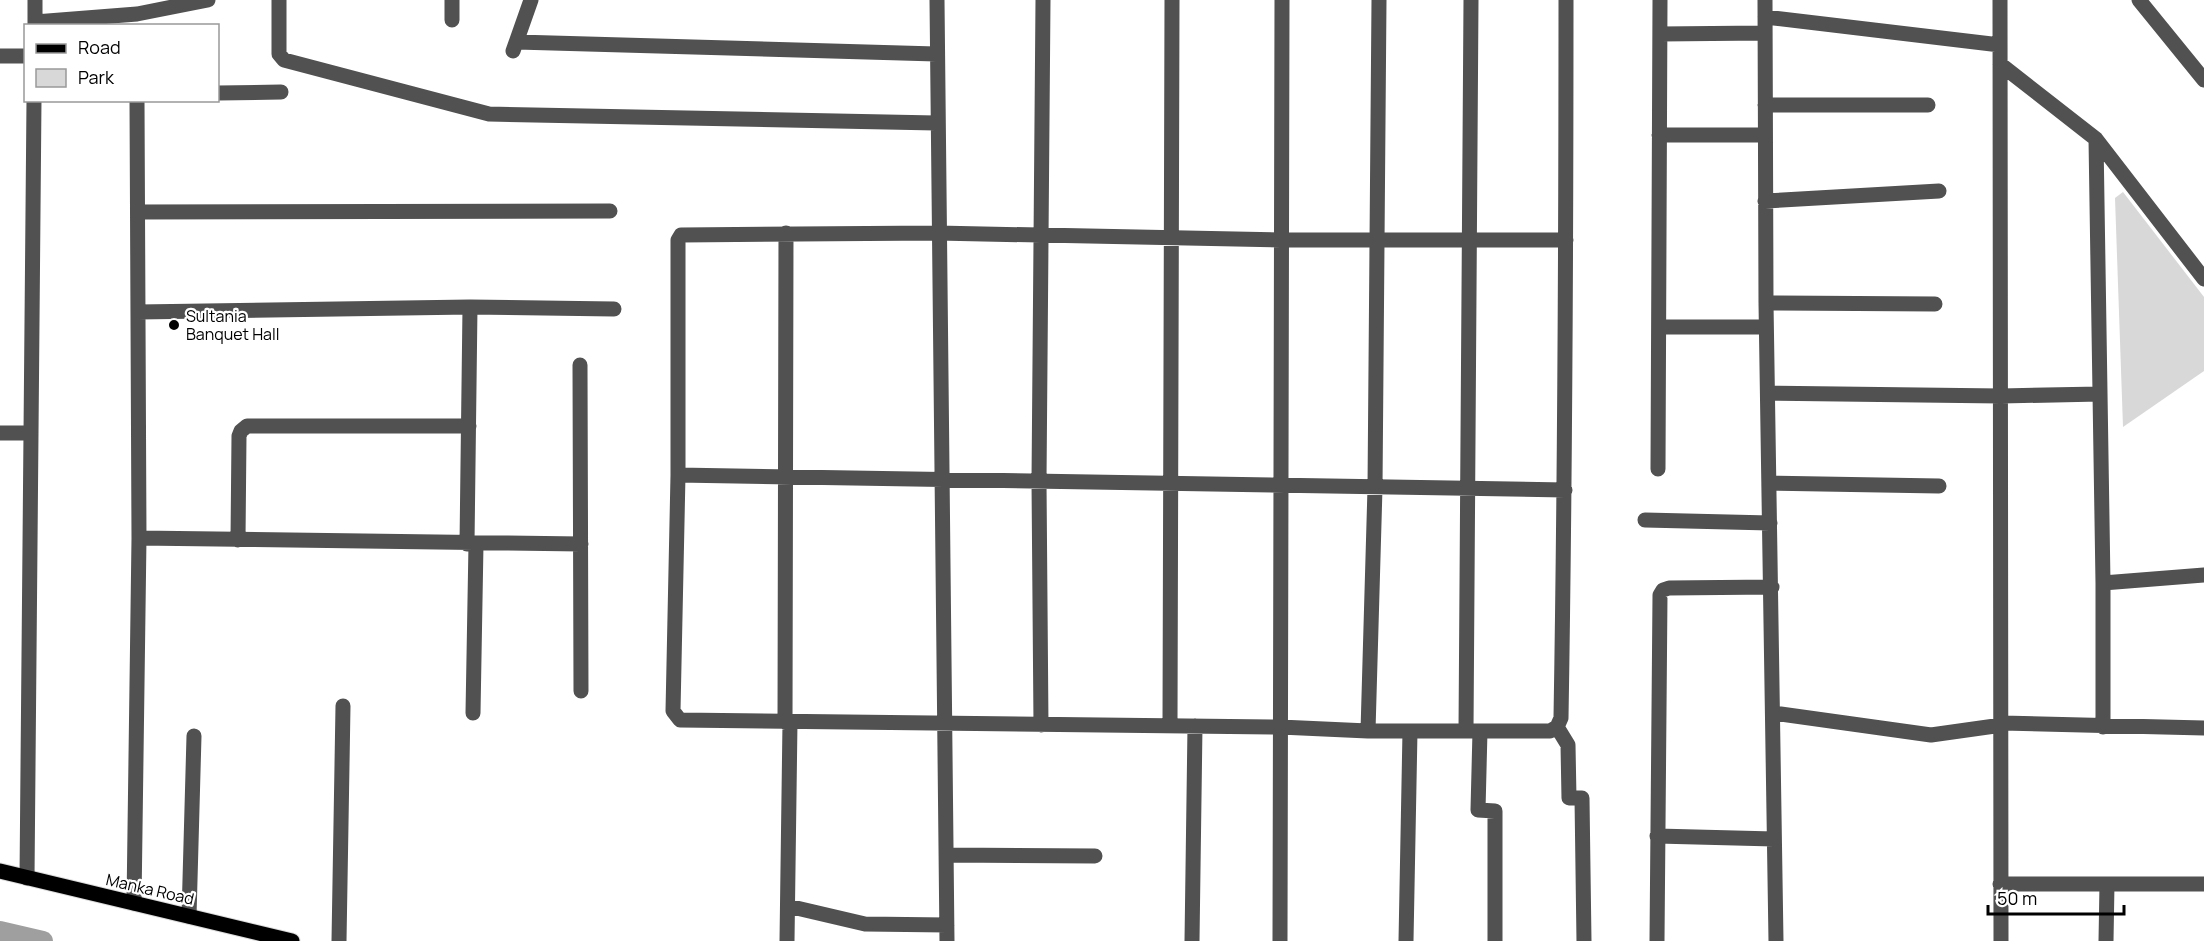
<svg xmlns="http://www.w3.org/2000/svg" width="2204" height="941" font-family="Manrope,sans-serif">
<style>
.green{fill:#d8d8d8}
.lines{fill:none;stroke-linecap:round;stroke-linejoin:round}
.canal{stroke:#9f9f9f;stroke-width:20}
.major-casing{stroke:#dbdbdb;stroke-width:17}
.minor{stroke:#515151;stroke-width:15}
.major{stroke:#000;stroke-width:15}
.poi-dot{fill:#000;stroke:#fff;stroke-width:2}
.labels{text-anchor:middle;stroke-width:4.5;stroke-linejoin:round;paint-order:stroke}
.poi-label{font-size:16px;fill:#000;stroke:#fff;text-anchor:start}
.street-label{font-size:16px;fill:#000;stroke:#fff}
</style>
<rect width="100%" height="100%" fill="#fff"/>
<path class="green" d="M2123,192L2204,297V371L2123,427L2115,198Z"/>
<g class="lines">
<path class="canal" d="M0,931L43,941"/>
<defs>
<path id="major" d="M0,871L292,941"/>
</defs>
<use href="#major" class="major-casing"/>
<path class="minor" d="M279,0V54L284,60L489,114L936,123
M937,0L947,941
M1765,0L1766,303L1776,941
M2000,0L2001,941
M2139,0L2204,80
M1765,17L2000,45
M452,20V0
M35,22L137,14L208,0
M35,26V0
M1660,34L1764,33
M517,42L936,54
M513,51L531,0
M0,56H26
M2000,64L2096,139L2204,279
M218,93L281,92
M1765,105H1928
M1659,135H1765
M2096,139L2103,583V727
M1765,201L1939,191
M138,212L610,211
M1566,240H1281L937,233L681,235L678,240V475L673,711L680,720L1280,727L1368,731H1550L1557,727L1561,718C1565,479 1566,239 1566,0
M1766,303L1935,304
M138,312L470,307L614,309
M1660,327H1766
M580,365L581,691
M1768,393L2001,396L2100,394
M0,433H31
M1658,469L1660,0
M678,475L1565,490
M1770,483L1939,486
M1645,520L1770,523
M139,538L581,544
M238,540L239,436L241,431L247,426H469
M467,544L470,307
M2103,583L2204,575
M473,713L476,544
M1773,713L1931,735L2002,725
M785,722L786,233
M2002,723L2204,728
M1041,725L1039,481L1043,0
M1170,726L1172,0
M1557,727L1568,745L1569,798H1582L1584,941
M1368,731L1375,488L1379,0
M1466,731L1471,0
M1480,731L1478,810L1495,811V941
M1657,836L1774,839
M947,855L1095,856
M27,878L34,100
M2000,884H2204
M134,903L139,538L137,100
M788,906L865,924L947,925
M189,916L194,736
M339,941L343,706
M787,941L790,722
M1192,941L1195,726
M1280,941L1282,0
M1406,941L1410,731
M1657,941L1660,595L1663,590L1669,588L1772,587
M2106,941L2107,884"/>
<use href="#major" class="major"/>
</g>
<circle class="poi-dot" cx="174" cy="325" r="6"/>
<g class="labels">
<g class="poi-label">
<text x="186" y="322">Sultania<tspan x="186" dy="18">Banquet Hall</tspan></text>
</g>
<g class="street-label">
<text transform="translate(150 889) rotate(13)" y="6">Manka Road</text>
</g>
</g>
<rect x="24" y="24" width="195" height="78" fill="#ffffff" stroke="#999999" stroke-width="1.5"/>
<rect x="36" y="44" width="30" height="9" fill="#000000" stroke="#999999" stroke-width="1.5"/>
<text x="78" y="54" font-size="18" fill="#000000">Road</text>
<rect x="36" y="69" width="30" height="18" fill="#d8d8d8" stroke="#999999" stroke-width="1.5"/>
<text x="78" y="84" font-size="18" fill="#000000">Park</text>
<path d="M1988 905v9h136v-9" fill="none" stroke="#000000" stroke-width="3"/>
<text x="1997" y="905" font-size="18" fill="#000000" stroke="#ffffff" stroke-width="4.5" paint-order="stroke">50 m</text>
</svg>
